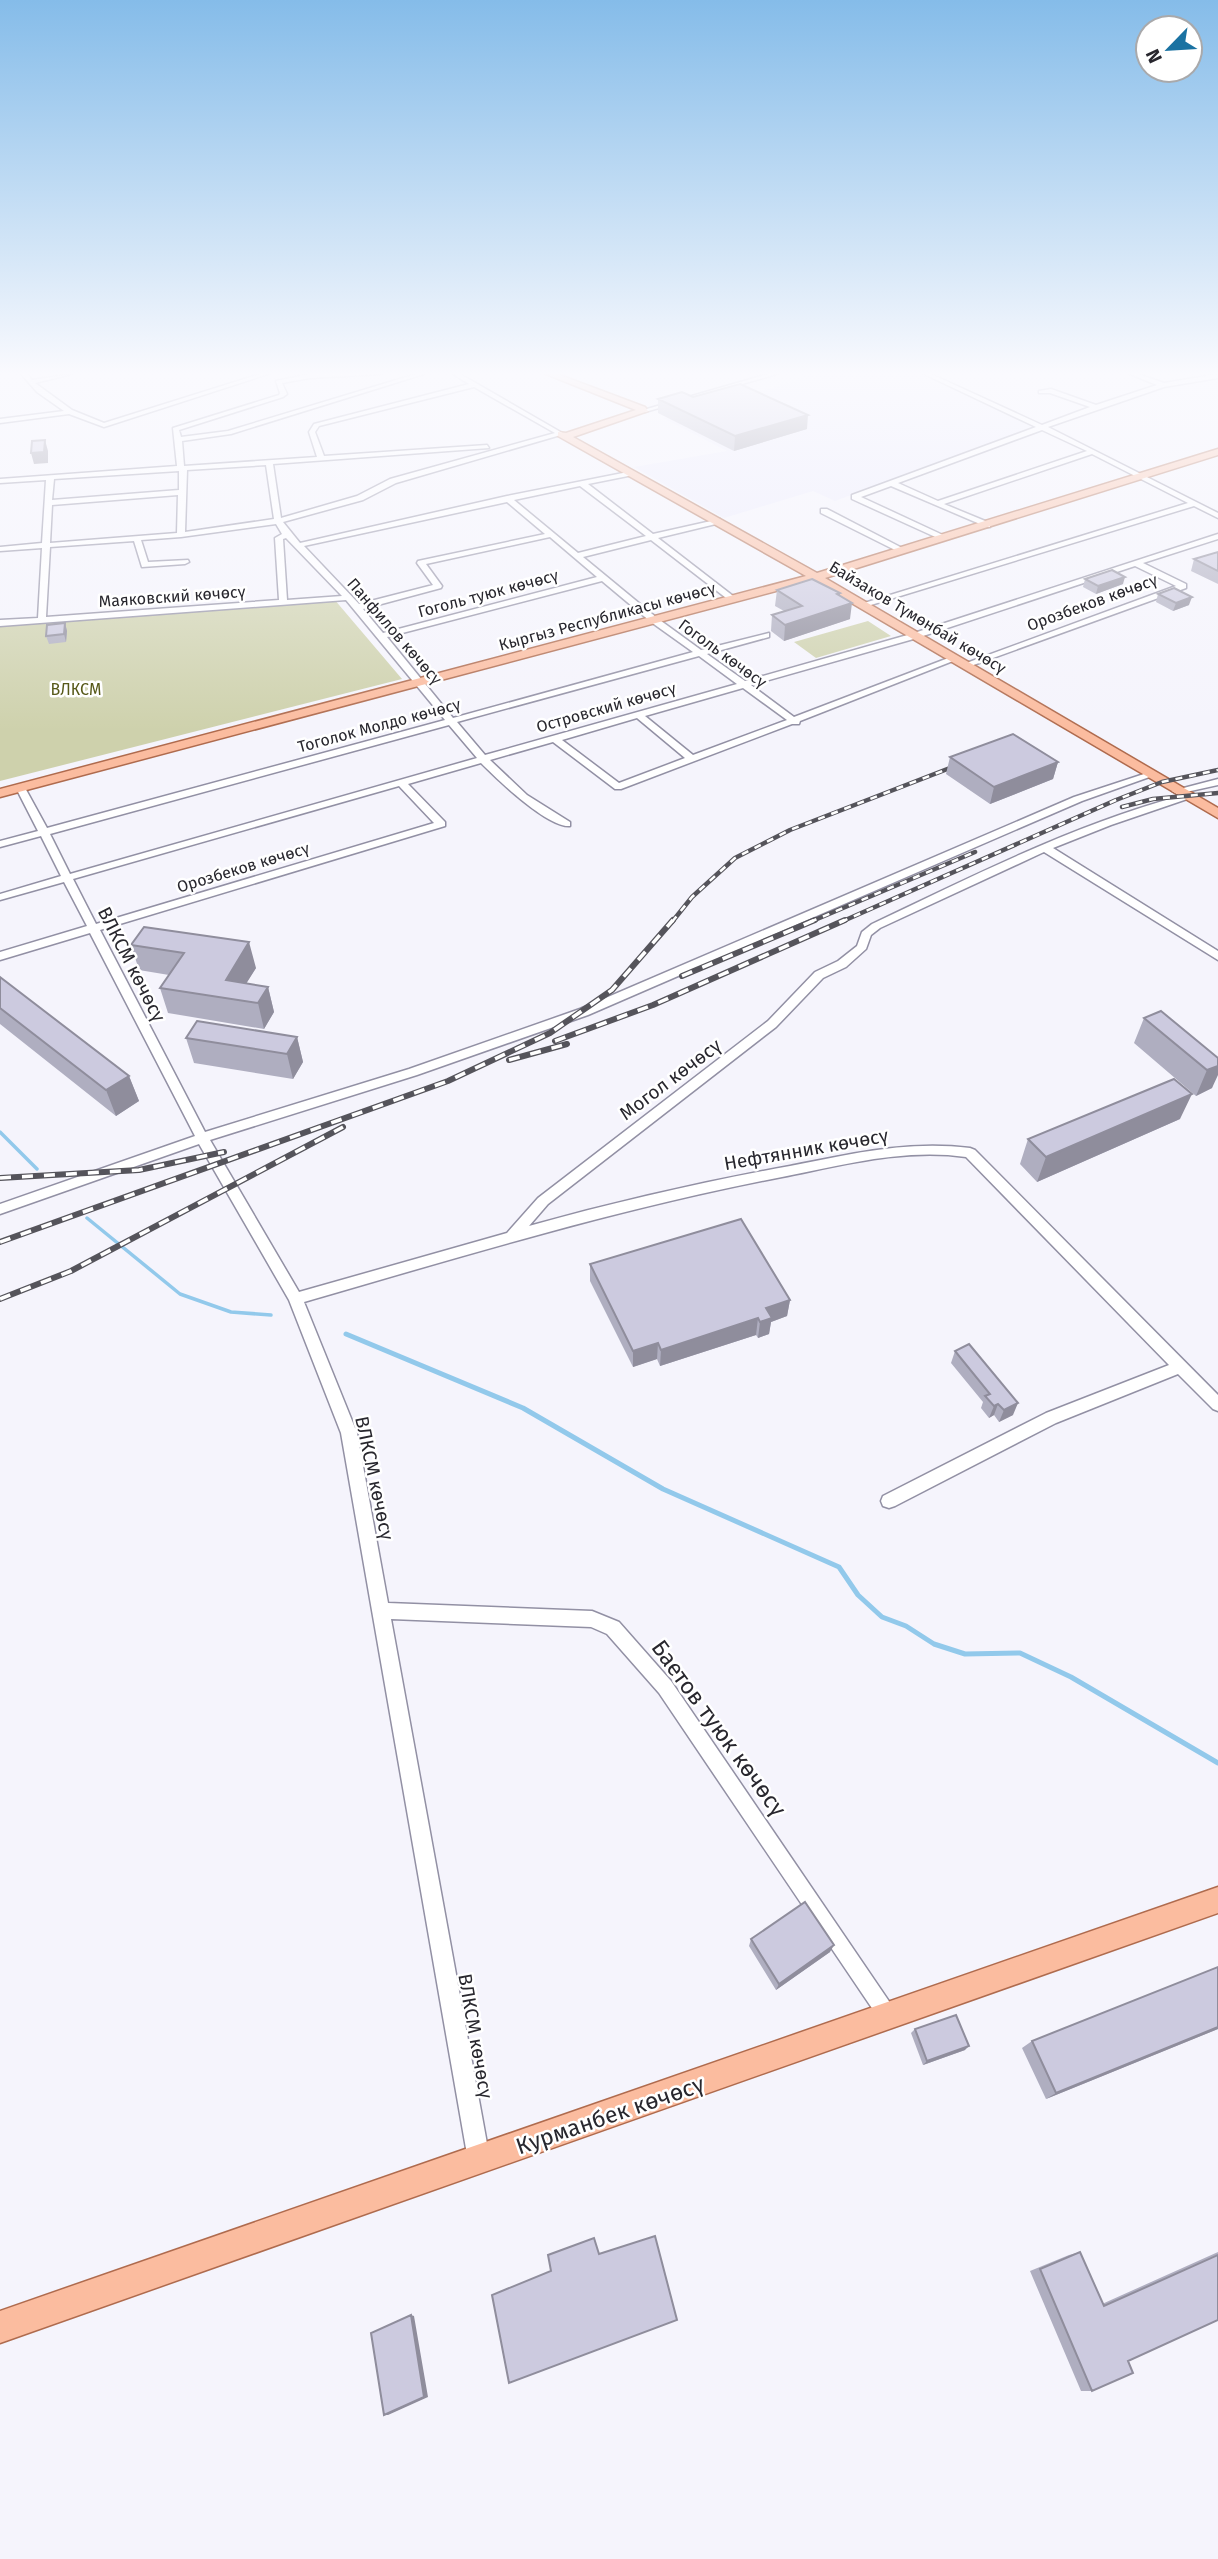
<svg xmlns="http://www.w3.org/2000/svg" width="1218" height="2559" font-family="'Fira Sans',sans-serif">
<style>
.built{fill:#ecebfc}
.green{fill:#ced1ac}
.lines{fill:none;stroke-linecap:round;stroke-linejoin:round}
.stream-far1{stroke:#92c9eb;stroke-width:3.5}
.stream{stroke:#92c9eb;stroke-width:5}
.minor-casing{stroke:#9290a4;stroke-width:3}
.major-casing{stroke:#af6b4e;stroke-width:3}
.minor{fill:#fff;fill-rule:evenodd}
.major{fill:#fbbc9f;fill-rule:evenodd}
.rail-far1-casing{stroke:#55545b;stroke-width:4.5}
.rail-casing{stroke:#55545b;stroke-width:6}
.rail-far1{stroke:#fff;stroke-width:2.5;stroke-dasharray:7;stroke-linecap:butt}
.rail{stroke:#fff;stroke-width:3.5;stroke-dasharray:11;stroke-linecap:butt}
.wall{fill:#afaec0}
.shaded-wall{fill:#8f8d9c}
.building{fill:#cccadf;stroke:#8f8d9c;stroke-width:2}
.labels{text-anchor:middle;stroke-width:5;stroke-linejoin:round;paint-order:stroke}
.far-street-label{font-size:16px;fill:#28272e;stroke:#fff}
.far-park-label{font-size:16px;fill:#575919;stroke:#fff}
.street-label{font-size:19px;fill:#28272e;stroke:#fff}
.near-street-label{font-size:23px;fill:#28272e;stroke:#fff}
</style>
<rect width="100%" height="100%" fill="#f5f4fc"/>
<path class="built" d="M797,374H919L1038,426L835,501L813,491L724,518L634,467L727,451L663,418L807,378Z"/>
<path class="green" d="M334,599L402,679L0,781V625Z
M868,621L891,636L816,658L794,642Z"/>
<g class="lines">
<path class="stream-far1" d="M0,1132L37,1169
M87,1218L180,1294L231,1312L271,1315"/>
<path class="stream" d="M346,1334L523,1408L663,1489L839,1567L858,1595L882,1617L906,1626L934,1644L965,1654L1020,1653L1071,1677L1218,1763"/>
<defs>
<path id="minor" d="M21,374H27L32,380L72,374L35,383L72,410L104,423L260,374H268L104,427L69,414L0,423V419L64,411L37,392Z
M310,374H381L310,378L282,383L287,394L283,397L179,430L181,437L228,431L416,374H424L231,434L182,441L184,466L317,457L309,432L314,424L469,384L453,374H460L564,434L396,483L363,500L283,522L300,543L507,496L633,471V475L588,484L653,534L720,519V523L658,538L737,599L730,601L651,540L583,557L657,618L701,650L769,633V637L707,654L745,681L911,634L1218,534V539L1143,563L1186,584V588L968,667L961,665L1176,586L1135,566L917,638L751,685L794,717L951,657L958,659L800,721L799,724H792L621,789H615L553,742L490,760L527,795L570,822V826C548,828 497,779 481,763L408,784L445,822V826L100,930L205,1132L409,1069L580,1009L1074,797L1147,773L1155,775L1082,801L588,1015L417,1075L210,1140L299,1292L507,1233L538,1198L768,1021L815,972L838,961L857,946L862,932L872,924C975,875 1077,823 1188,794L1193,797L1111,825L1053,848L1218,951V960L1044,852L880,928L871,935L866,949L846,967L823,978L776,1027L548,1204L529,1226C615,1202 702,1182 790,1166C850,1154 908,1140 970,1148L975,1150L1218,1395V1411L1213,1409L1178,1374L1056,1423L895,1506L889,1508L883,1506L881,1501L883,1496L1046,1413L1169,1365L966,1157C904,1148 843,1165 782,1177C620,1208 463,1256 304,1302L357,1433L388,1603L592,1611L619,1622L671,1681L899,2016L896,2023L889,2026L882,2023L659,1693L607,1634L591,1627L391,1619L490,2160L487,2168L479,2171L471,2168L468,2160L341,1433L289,1300L199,1144L0,1214V1204L195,1136L90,933L0,960V952L87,926L64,882L0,900V894L61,876L41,836L0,847V841L38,831L16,788L18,786H24L47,828L445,720L346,600L0,626V620L38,618L42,548L0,551V547L42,543L46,480L0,483V479L177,466L173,428L279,395L280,393L276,381ZM474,387L555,433L390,479L357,496L281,518L273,464L489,448L487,445L324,456L315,432L319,426ZM266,465L274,519L185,532L187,470ZM179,471V490L52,500L54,479ZM580,486L646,536L578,553L514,500ZM178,495L177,533L50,543L52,505ZM507,502L545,534L418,561L417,563L433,585L359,604L304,546ZM276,524L282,534L275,538L279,600L46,617L50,547L134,541L142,567L185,564L189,562L188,560L148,562L141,540L181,537ZM550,537L597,577L383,633L363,609L441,588L442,586L426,564ZM286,538L342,596L287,600L283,539ZM602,581L651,622L693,652L453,718L387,637ZM699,656L737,684L485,755L457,722ZM743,688L787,720L693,755L645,716ZM637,718L685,758L619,783L562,740ZM449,725L477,758L70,874L50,834ZM399,786L434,823L96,924L73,879Z
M768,374H777L645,412L640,411Z
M924,374H931L1042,425L1090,407L1050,393H1039V391L1051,389L1096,405L1157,385L1130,374H1138L1164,383L1218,374V378L1164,387L1048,427L1218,513V518L1194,506L861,608V604L1188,503L1092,454L944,504L990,523V527H987L891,486L861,497L945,536L946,538L942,540L852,499V495L1036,427ZM1042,430L1087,451L938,501L898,483Z
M821,509H827L906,550L899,552L821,513Z
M1218,779V785L1177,794L1172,791Z"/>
<path id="major" d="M546,374H557L645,407L648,411L573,437L817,573L1218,449V455L825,578L1218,808V818L814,581L0,797V789L806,576L558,436V432L566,433L636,410Z
M1218,1887V1913L0,2343V2311Z"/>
</defs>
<use href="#minor" class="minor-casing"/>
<use href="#major" class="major-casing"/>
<use href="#minor" class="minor"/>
<use href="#major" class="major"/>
<defs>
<path id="rail-far1" d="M1122,807L1153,799L1218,793
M672,922L692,897L735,858L790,830L963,763
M810,922L975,852
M841,922L1116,800L1162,782L1218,770"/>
<path id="rail" d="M682,976L815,920
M555,1041L653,1005L845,920
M509,1060L567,1044
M0,1178L139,1170L224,1152
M0,1242L448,1081L550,1033L612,990L673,920
M0,1299L71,1271L343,1127"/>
</defs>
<use href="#rail-far1" class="rail-far1-casing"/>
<use href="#rail" class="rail-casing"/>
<use href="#rail-far1" class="rail-far1"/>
<use href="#rail" class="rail"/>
</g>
<path class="wall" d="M693,397L807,429L734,451L658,413V399Z
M1218,552V584L1191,571L1194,559Z
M1085,579L1123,584L1096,594L1083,587Z
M777,590L840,593V596L850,619L784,641L771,631L772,615L784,611L775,606Z
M1158,594L1189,605L1173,611L1156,602Z
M65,623L67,631L66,642L49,644L46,636Z
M950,757L1058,762L1053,779L990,804L946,774Z
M144,927L256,968L246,983L268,987L274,1012L264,1029L168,1013L160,988L169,975L139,970L131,945Z
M0,977L129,1076L139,1101L116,1116L0,1024Z
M1144,1018L1218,1058L1212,1088L1196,1096L1134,1043Z
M297,1037L303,1062L293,1079L194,1063L186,1038Z
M1180,1119L1037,1182L1020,1164L1028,1139Z
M590,1264L790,1300L787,1316L771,1322L769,1334L758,1338L756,1335L660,1366L657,1359L633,1367L590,1281Z
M955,1351L1013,1415L999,1422L994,1415L989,1418L981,1408L983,1402L951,1363Z
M751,1939L830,1952L776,1990L749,1946Z
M915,2029L965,2050L923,2065L911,2033Z
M1218,2029L1046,2099L1022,2048L1032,2041Z
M1080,2252L1102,2304L1218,2252V2320L1128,2361L1092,2391H1081L1030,2271L1069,2255Z"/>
<path class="shaded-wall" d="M808,415L807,429L734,451L735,436Z
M45,440L48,451V463L34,464L31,453Z
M1125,577L1123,584L1096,594L1098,586Z
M840,593L838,608L852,603L850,619L784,641L785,625Z
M1192,597L1189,605L1173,611L1176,603Z
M65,623L67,631L66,642L64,634Z
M1058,762L1053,779L990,804L994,787Z
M249,942L256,968L236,1000L226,980Z
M268,987L274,1012L264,1029L258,1003Z
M297,1037L303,1062L293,1079L287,1054Z
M1218,1066V1075L1212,1088L1196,1096L1207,1070Z
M129,1076L139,1101L116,1116L106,1090Z
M1192,1094L1180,1119L1037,1182L1046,1157Z
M790,1300L787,1316L771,1322L769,1334L758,1338L760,1322L766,1308Z
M758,1318L756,1335L660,1366L661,1350Z
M658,1343L657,1359L633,1367V1351Z
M1018,1403L1013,1415L999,1422L1004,1410Z
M998,1404L994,1415L989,1418L994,1406Z
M834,1945L830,1952L776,1990L779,1984Z
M1218,2027V2029L1046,2099L1056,2093Z
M969,2046L965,2050L923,2065L927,2061Z
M411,2315L414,2316L428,2397L388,2415H384Z"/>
<path class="building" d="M740,384L808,415L735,436L658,399L682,392L693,397Z
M45,440L44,452L31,453L32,441Z
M1218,552V571L1194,559Z
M1112,570L1125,577L1098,586L1085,579Z
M812,579L840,593L837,594L852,603L785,625L772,615L802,606L777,590Z
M1174,588L1192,597L1176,603L1158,594Z
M65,623L64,634L46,636L47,625Z
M1013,734L1058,762L994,787L950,757Z
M144,927L249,942L226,980L268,987L258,1003L160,988L184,953L131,945Z
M0,977L129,1076L106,1090L0,1008Z
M1161,1011L1218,1058V1066L1207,1070L1144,1018Z
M197,1021L297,1037L287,1054L186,1038Z
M1174,1079L1192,1094L1046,1157L1028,1139Z
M741,1219L790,1300L766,1308L772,1318L760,1322L758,1318L661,1350L658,1343L633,1351L590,1264Z
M969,1344L1018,1403L1004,1410L998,1404L994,1406L985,1396L990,1394L955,1351Z
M805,1902L834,1945L779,1984L751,1939Z
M1218,1967V2027L1056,2093L1032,2041Z
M956,2015L969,2046L927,2061L915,2029Z
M655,2236L677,2320L509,2383L492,2295L551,2271L548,2255L594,2238L599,2254Z
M1080,2252L1104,2306L1218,2255V2320L1128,2361L1133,2373L1092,2391L1040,2269Z
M411,2315L424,2397L384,2415L371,2333Z"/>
<linearGradient id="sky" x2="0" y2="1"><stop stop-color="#85bce9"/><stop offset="0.51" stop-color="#fafafe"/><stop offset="1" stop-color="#fafafe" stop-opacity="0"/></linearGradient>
<rect width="1218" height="732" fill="url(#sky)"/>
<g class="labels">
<g class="far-street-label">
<text transform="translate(488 593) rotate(-15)" y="6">Гоголь туюк көчөсү</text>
<text transform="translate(172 596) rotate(-4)" y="6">Маяковский көчөсү</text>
<text transform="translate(1092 602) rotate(-20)" y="6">Орозбеков көчөсү</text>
<text transform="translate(607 616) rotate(-15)" y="6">Кыргыз Республикасы көчөсү</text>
<text transform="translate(918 617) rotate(31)" y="6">Байзаков Түмөнбай көчөсү</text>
<text transform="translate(395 631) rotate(49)" y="6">Панфилов көчөсү</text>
<text transform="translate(723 653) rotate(36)" y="6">Гоголь көчөсү</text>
<text transform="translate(606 707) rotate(-16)" y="6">Островский көчөсү</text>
<text transform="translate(379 725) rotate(-15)" y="6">Тоголок Молдо көчөсү</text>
<text transform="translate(243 867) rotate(-17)" y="6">Орозбеков көчөсү</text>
</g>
<g class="far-park-label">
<text x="76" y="695">ВЛКСМ</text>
</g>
<g class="street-label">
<text transform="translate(132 964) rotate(63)" y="7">ВЛКСМ көчөсү</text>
<text transform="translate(670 1079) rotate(-37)" y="7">Могол көчөсү</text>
<text transform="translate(806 1149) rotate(-10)" y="7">Нефтянник көчөсү</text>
<text transform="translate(375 1478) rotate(78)" y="7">ВЛКСМ көчөсү</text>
<text transform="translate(476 2036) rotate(80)" y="7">ВЛКСМ көчөсү</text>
</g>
<g class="near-street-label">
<text transform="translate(719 1728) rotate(54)" y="8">Баетов туюк көчөсү</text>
<text transform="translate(610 2115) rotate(-19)" y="8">Курманбек көчөсү</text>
</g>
</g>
<g transform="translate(1169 49) rotate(245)"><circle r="33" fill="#ffffff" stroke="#a9a9ab" stroke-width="2"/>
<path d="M0-5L12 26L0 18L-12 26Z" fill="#1a72a2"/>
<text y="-10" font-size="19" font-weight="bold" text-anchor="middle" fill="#28272e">N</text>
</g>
</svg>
